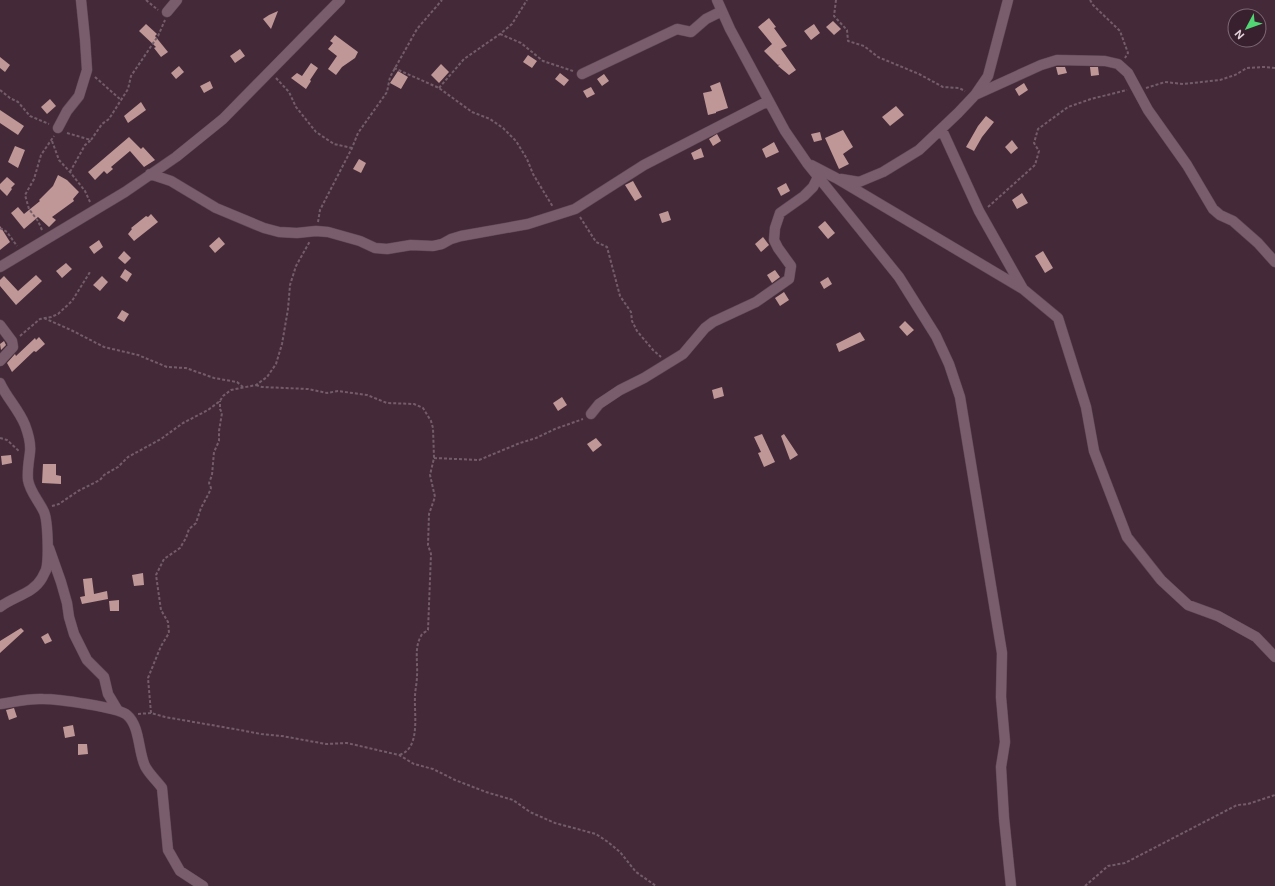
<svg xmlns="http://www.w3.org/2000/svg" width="1275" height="886" font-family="'DM Sans',sans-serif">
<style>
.building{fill:#bf9797}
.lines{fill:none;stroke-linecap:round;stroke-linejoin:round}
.street-casing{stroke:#5e4854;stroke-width:11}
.path{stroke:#745d69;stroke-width:2;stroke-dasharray:3 2;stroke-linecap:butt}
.street{stroke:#7a5d6d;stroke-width:10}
</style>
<rect width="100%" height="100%" fill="#442a39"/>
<path class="building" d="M278,11L271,29L263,19L269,15Z
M769,18L776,27L774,28L787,46L781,49L796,70L789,75L778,66L780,64L778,65L764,51L772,44L758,27Z
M833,21L841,29L834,35L826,27Z
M146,24L157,34L155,36L168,52L161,57L154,48L156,47L139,31Z
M814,24L820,33L811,40L804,31Z
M335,35L358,52L355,58L342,67L336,75L328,69L337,56L328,49L333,43L330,41Z
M240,49L245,56L235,63L230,56Z
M528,55L537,61L532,68L523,62Z
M0,57L10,65L5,72L0,68Z
M311,63L318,68L310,80L311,81L306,89L291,78L297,73L302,76Z
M441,64L449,72L439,83L431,75Z
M179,66L184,72L176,79L171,73Z
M1056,67H1065L1067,73L1058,75Z
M1090,67H1098L1099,75L1091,76Z
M398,71L408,77L401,89L390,83Z
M560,73L569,80L564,86L555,79Z
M604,74L609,81L602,86L597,79Z
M210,81L213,88L204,93L200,86Z
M720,82L728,108L716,112V113L708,115L703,93L712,91L710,86Z
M1024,83L1028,90L1019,96L1015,89Z
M591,87L595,94L587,98L583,91Z
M50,99L56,106L47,114L41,107Z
M141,102L146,110L128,123L124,116Z
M896,106L904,115L890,126L882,117Z
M0,110L24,126L18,135L0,123Z
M986,116L994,122L982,137L974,151L966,147L978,126Z
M843,130L853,147L843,154L849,164L839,169L825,138Z
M820,132L822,140L814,142L811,134Z
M717,134L721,141L713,146L709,139Z
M129,137L141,149L143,147L155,160L144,167L130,151L111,167L113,169L107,174L104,171L95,180L88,172Z
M1012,140L1018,148L1011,154L1005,147Z
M774,142L779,152L766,158L762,149Z
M15,146L25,150L18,168L8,162Z
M701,148L704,157L694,160L691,153Z
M359,159L366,163L361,173L353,169Z
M58,175L67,180L79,192L73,199L74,201L52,217L56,220L49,227L38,217L24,229L11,213L18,207L24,214L40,201L39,200L53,186Z
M7,177L15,184L11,188L12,189L7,196L0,189V184Z
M633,181L642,197L635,201L625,185Z
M786,183L790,191L781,196L777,188Z
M1022,193L1028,203L1017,209L1012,200Z
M668,211L671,220L662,223L659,214Z
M151,214L158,222L134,241L128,234L132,229L131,228L146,216L148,217Z
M825,221L835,233L828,239L818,227Z
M0,226L10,242L0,250Z
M219,237L225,244L215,253L209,246Z
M763,237L769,245L761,252L755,244Z
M99,240L103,247L94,254L89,247Z
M124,251L131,258L125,264L118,258Z
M1043,251L1053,268L1045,273L1035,256Z
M66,263L72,269L62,278L56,271Z
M125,269L132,274L127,282L120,277Z
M775,270L780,277L772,283L767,275Z
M36,275L42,281L16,305L0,286V280L4,276L18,291Z
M102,276L108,282L100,291L93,285Z
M828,277L832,284L824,289L820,282Z
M784,292L789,300L780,306L775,298Z
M122,310L129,314L124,322L117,318Z
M905,321L914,330L907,336L899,327Z
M860,332L865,340L839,352L836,344Z
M39,337L45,344L36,352L34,351L12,372L7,363L15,354L16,356L35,338L36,340Z
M4,341L6,345L1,350L0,344Z
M722,387L724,396L714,399L712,390Z
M562,397L567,405L558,411L553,403Z
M762,434L775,462L764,467L758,453L761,452L754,437Z
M784,434L798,455L790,460L781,436Z
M596,438L602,445L593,452L587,444Z
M11,455L12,463L2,465L1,456Z
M43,464H56V475L61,476V484L42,483Z
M143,573L144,585L134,586L132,575Z
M92,578L94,594L107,591L108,599L82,604L80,597L85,596L83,579Z
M119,600V611H110L109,601Z
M21,628L24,631L0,653V641Z
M48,633L52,641L45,644L41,637Z
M14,708L17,717L9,720L6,710Z
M73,725L75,736L65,738L63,727Z
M78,744H87L88,754L78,755Z"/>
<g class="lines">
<defs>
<path id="street" d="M717,0L730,29L785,131L807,163L899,277L936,336L949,364L960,397L1002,653L1001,697L1005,742L1001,767L1004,818L1011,886
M167,12L177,0
M582,74L677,29L691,32L706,19L722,11
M975,95L1041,65L1057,60L1105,61L1118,64L1128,73L1148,110L1187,165L1213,209L1220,215L1233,221L1258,243L1275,262
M58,128L67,111L79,96L87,70L85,39L81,0
M942,130L979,211L1023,289
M811,165L836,178L1023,289L1058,318L1086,407L1094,451L1127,537L1161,580L1188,605L1218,616L1256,637L1275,657
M150,174L171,181L216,208L264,228L279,232L297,233L316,231L328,232L360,241L375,248L387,249L411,245L433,246L442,244L451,239L461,236L528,224L575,209L644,165L768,101
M841,179L859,182L883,172L919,150L958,113L975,95L988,76L1008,0
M0,267L125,192L176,157L223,119L340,0
M0,325L12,341L13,347L0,361
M0,383C7,398 19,410 25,425C28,433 31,443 30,452C29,461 27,470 28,480C30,492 39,501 44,512C48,521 49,560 46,570C45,572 43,576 42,578C33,594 14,596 0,607
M591,414L599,404L620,390L644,378L683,354L705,328L713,322L756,302L789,279L791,266L778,248L774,240L775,228L780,213L804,196L813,187L818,177
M49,548L61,582L67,603L69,617L74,634L87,660L104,677L108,694L117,709
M0,704C14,702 29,698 43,699C57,699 118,707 127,715C140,726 138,751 145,766C149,774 157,781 162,788L168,850L180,871L203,886"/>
</defs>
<use href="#street" class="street-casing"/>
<path class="path" d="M146,0L158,10
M836,0L834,16L847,30L848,41L864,46L878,57L919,74L943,87L959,88L965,91
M1090,0L1093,5L1120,31L1128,53L1125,58
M500,34L521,43L543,61L573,71
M394,68L439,88L472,112L490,119L503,128L516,141L527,159L533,174L553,207
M95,77L121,100
M276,78L289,92L296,107L316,132L334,144L352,148
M439,88L464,59L500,34L512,24L527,0
M1146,88L1165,82L1183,84L1220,80L1235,75L1247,68L1264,67L1275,68
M0,90L10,98L18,102L30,116L49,124
M67,133L91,140L102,124L109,119L128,89L131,76L158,36L165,20
M52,141L59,160L70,172L85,191L90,202
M70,172L85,145L91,140
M988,207L1035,165L1039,151L1034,143L1038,129L1068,107L1091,99L1127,90
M580,217L596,242L607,247L620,296L631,312L632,321L637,331L653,350L661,357
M318,222L320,210L352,148L358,133L387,92L390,77L417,29L442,0
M0,228L7,232L17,246
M42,230L38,221L29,209L25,195L34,179L41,155L54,136
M44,318L73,331L104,347L138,355L167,367L186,368L214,378L237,382L243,387
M20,336L40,319L51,317L58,314L72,301L90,272
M256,385L262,387L308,389L327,393L338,391L367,395L387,403L414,404L423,408L431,421L433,428L434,458L430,475L435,497L429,514L428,545L431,554L428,630C426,632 422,633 421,636C414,648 418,663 417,676C417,683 415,690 415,697C414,714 421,749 399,755
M0,438L7,440L20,452
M434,458L479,460L520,443L536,438L555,429L583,419
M52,506L59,504L78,491L100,480L104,475L118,467L128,457L161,439L183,423L208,410L220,401L223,396L231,390L256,385L267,377L276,364L282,344L288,309L290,285L296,266L310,241
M151,713L148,678L161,646L169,633L168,622L161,610L156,575L164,559L180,548L186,538L189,529L196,523L201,508L209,493L211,488L209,483L212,475L214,452L219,441V431L222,413L220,409V401
M138,714L151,713L165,717L240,730L261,734L282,736L326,744L347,743L399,755L414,764L433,769L455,780L486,792L513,800L530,812L555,823L596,834L608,842L620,852L636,872L656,886
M1085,886L1108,866L1125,863L1237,805L1248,804L1275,795"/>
<use href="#street" class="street"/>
</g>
<g transform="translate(1247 28) rotate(229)"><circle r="19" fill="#39202f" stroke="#7d6773"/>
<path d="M0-3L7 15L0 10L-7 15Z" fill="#51d674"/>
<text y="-6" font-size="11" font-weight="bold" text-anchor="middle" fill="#e3d2da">N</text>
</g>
</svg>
